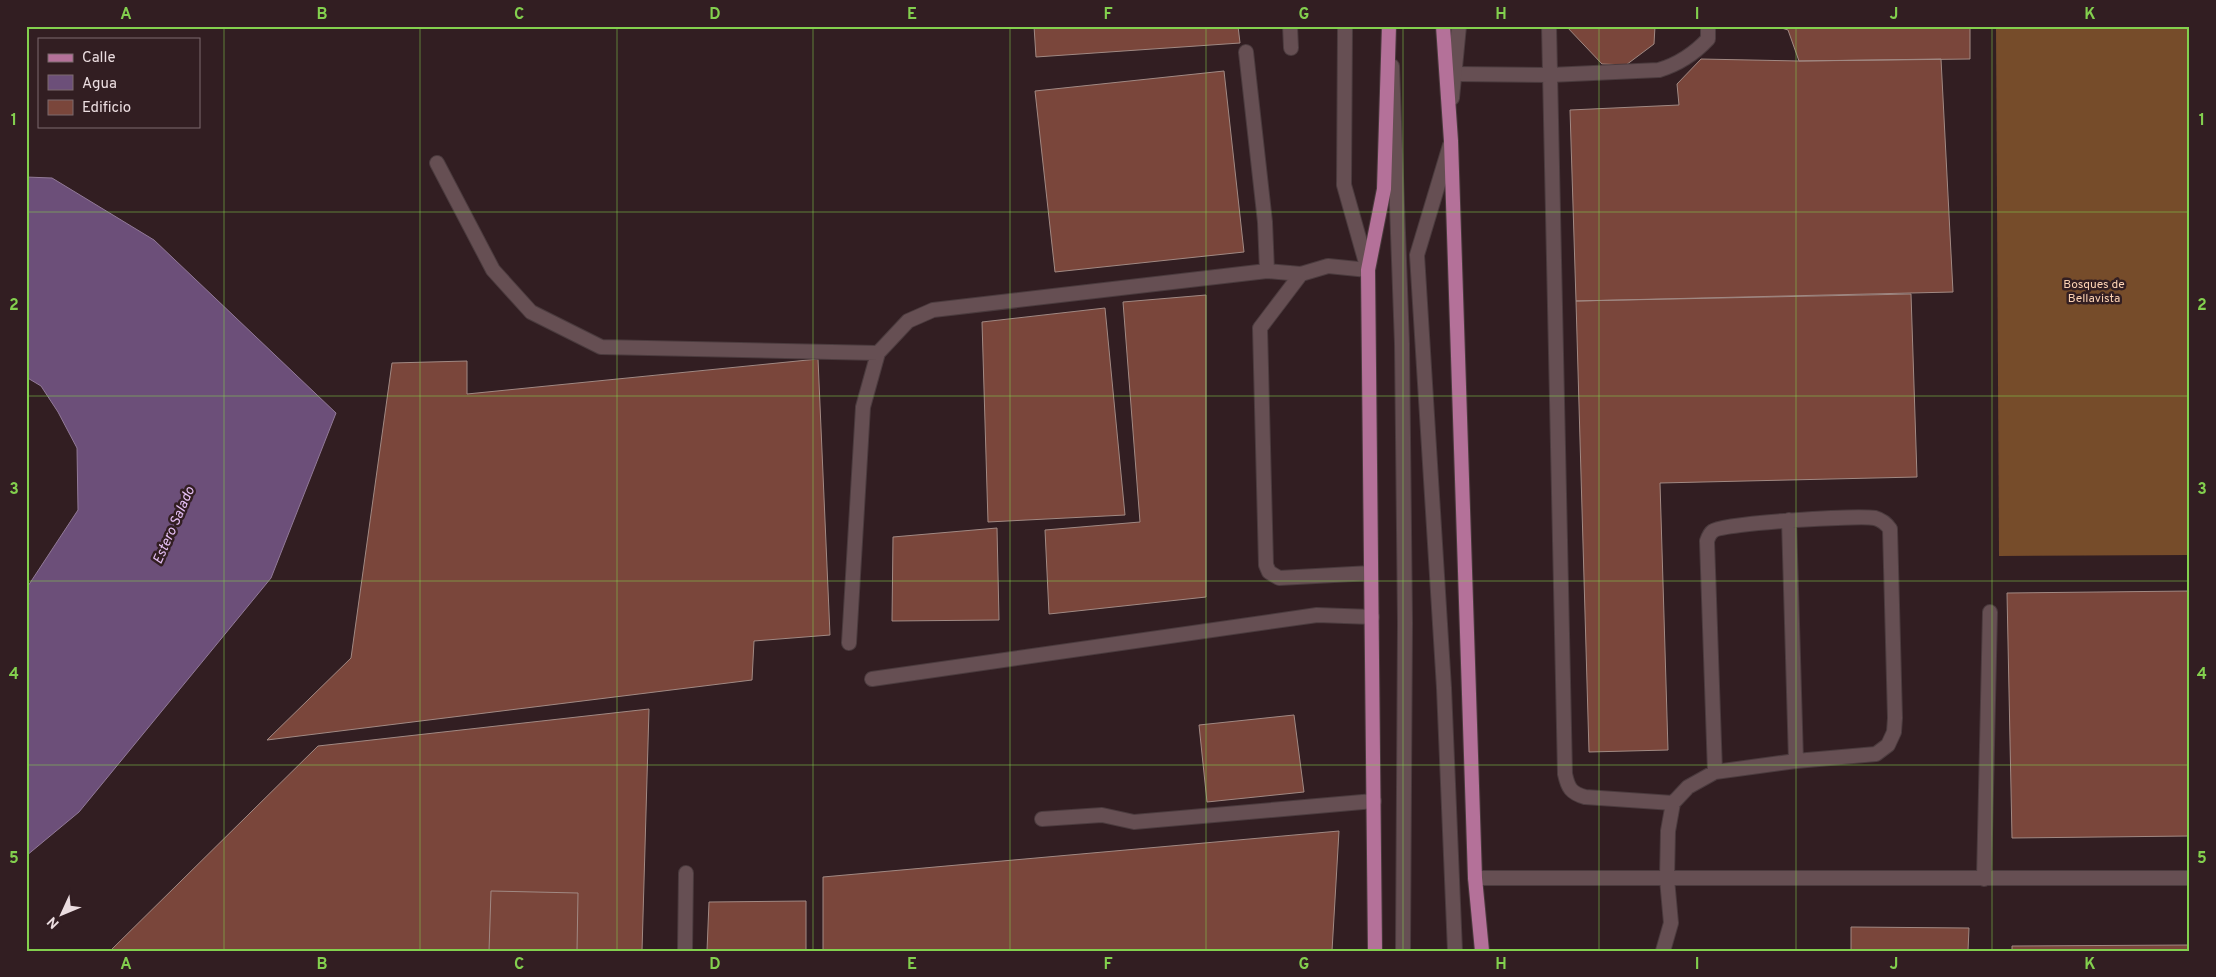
<svg xmlns="http://www.w3.org/2000/svg" width="2216" height="977" font-family="Overpass,sans-serif">
<style>
.forest{fill:#764c2a}
.water{fill:#6c4f79;stroke:#927a98}
.building{fill:#7a463b;stroke:#a18983}
.lines{fill:none;stroke-linecap:round;stroke-linejoin:round}
.service-casing{stroke:#4b3b3e;stroke-width:16}
.tertiary-casing{stroke:#4b3b3e;stroke-width:16}
.primary-casing{stroke:#4b3b3e;stroke-width:16}
.service{stroke:#664f53;stroke-width:14}
.tertiary{stroke:#664f53;stroke-width:14}
.primary{stroke:#b47199;stroke-width:14}
.grid{fill:none;stroke:#83d04e;stroke-width:1;stroke-opacity:0.55}
.labels{text-anchor:middle;stroke-width:5;stroke-linejoin:round;paint-order:stroke}
.park-label{font-size:12px;fill:#fcd2b3;stroke:#321e22}
.water-label{font-size:14px;font-style:italic;fill:#e6c0f6;stroke:#321e22}
.neatline{fill:none;stroke:#83d04e;stroke-width:2}
.grid-label{font-size:16px;text-anchor:middle;font-weight:bold;fill:#83d04e}
</style>
<rect width="100%" height="100%" fill="#321e22"/>
<path class="forest" d="M1996,26H2190V555L1999,556Z"/>
<path class="water" d="M26,177L52,178L154,240L336,413L271,578L79,812L26,856V589L78,510L77,448L58,412L41,386L26,377Z"/>
<path class="building" d="M1034,26H1238L1240,43L1036,57Z
M1566,26H1655L1654,44L1626,65L1602,64Z
M1775,26H1970V59L1799,61L1788,30Z
M1701,59L1799,61L1941,59L1953,292L1576,301L1570,110L1679,105L1677,84Z
M1224,71L1244,252L1055,272L1035,91Z
M1911,294L1917,477L1660,483L1668,750L1589,752L1576,301Z
M1206,295V597L1049,614L1045,530L1140,522L1123,302Z
M1105,308L1125,515L988,522L982,322Z
M818,359L830,635L754,641L752,680L267,740L351,658L392,363L467,361V394Z
M997,528L999,620L892,621L893,537Z
M2190,591V836L2012,838L2007,593Z
M649,709L642,951H110L318,746Z
M1294,715L1304,792L1207,802L1199,725Z
M1339,831L1332,951H823V877Z
M491,891L578,893L577,951H489Z
M806,901V951H707L709,902Z
M1851,927L1969,928L1968,951H1851Z
M2190,945V951H2012V946Z"/>
<g class="lines">
<defs>
<path id="service" d="M1290,26L1291,48
M1549,26L1565,774C1568,788 1571,793 1585,797L1673,803
M1246,52L1265,222L1267,271
M1392,66L1402,344L1405,623L1403,951
M1454,74L1550,75L1659,70C1679,64 1694,54 1708,39V26
M1450,145L1417,255L1444,688L1455,951
M437,163L493,270L531,312L601,347L878,353
M1368,270L1328,266L1301,274L1260,328L1266,565L1269,572L1279,578L1371,573
M1789,520L1796,761
M849,643L863,407L878,353L908,321L933,310L1267,271L1301,274
M872,679L1317,615L1372,617
M1042,819L1102,815L1134,822L1374,801
M1475,878H2190
M1984,879L1990,612
M685,951L686,873
M1663,951L1671,923L1667,879L1668,831L1673,803L1688,787L1715,772L1796,761L1876,754L1888,745L1894,732L1895,718L1890,529C1886,523 1882,520 1875,518C1858,515 1723,523 1713,531C1710,533 1708,538 1707,541L1715,772"/>
<path id="tertiary" d="M1345,26L1344,185L1368,270
M1452,98L1459,26"/>
<path id="primary" d="M1443,26L1451,141L1475,878L1482,951
M1375,951L1368,270L1384,189L1389,26"/>
</defs>
<use href="#service" class="service-casing"/>
<use href="#tertiary" class="tertiary-casing"/>
<use href="#primary" class="primary-casing"/>
<use href="#service" class="service"/>
<use href="#tertiary" class="tertiary"/>
<use href="#primary" class="primary"/>
</g>
<path class="grid" d="M224,26V951M420,26V951M617,26V951M813,26V951M1010,26V951M1206,26V951M1403,26V951M1599,26V951M1796,26V951M1992,26V951M26,212H2190M26,396H2190M26,581H2190M26,765H2190"/>
<g class="labels">
<g class="park-label">
<text x="2094" y="288">Bosques de<tspan x="2094" dy="14">Bellavista</tspan></text>
</g>
<g class="water-label">
<text transform="translate(173 525) rotate(-66)" y="5">Estero Salado</text>
</g>
</g>
<rect width="2216" height="977" fill="none" stroke="#321e22" stroke-width="55"/>
<rect x="38" y="38" width="162" height="90" fill="#321e22" stroke="#7c6a6e"/>
<rect x="48" y="54" width="25" height="8" fill="#b47199" stroke="#7c6a6e"/>
<text x="82" y="62" font-size="15" fill="#ebdde0">Calle</text>
<rect x="48" y="75" width="25" height="15" fill="#6c4f79" stroke="#7c6a6e"/>
<text x="82" y="88" font-size="15" fill="#ebdde0">Agua</text>
<rect x="48" y="100" width="25" height="15" fill="#7a463b" stroke="#7c6a6e"/>
<text x="82" y="112" font-size="15" fill="#ebdde0">Edificio</text>
<g transform="translate(62 914) rotate(226)" stroke="#321e22" stroke-width="4" paint-order="stroke">
<path d="M0-4L9 19L0 12L-9 19Z" fill="#ebdde0"/>
<text y="-8" font-size="14" font-weight="bold" text-anchor="middle" fill="#ebdde0">N</text>
</g>
<rect x="28" y="28" width="2160" height="922" class="neatline"/>
<g class="grid-label">
<text x="126" y="19">A</text>
<text x="322" y="19">B</text>
<text x="519" y="19">C</text>
<text x="715" y="19">D</text>
<text x="912" y="19">E</text>
<text x="1108" y="19">F</text>
<text x="1304" y="19">G</text>
<text x="1501" y="19">H</text>
<text x="1697" y="19">I</text>
<text x="1894" y="19">J</text>
<text x="2090" y="19">K</text>
<text x="14" y="125">1</text>
<text x="2202" y="125">1</text>
<text x="14" y="310">2</text>
<text x="2202" y="310">2</text>
<text x="14" y="494">3</text>
<text x="2202" y="494">3</text>
<text x="14" y="679">4</text>
<text x="2202" y="679">4</text>
<text x="14" y="863">5</text>
<text x="2202" y="863">5</text>
<text x="126" y="969">A</text>
<text x="322" y="969">B</text>
<text x="519" y="969">C</text>
<text x="715" y="969">D</text>
<text x="912" y="969">E</text>
<text x="1108" y="969">F</text>
<text x="1304" y="969">G</text>
<text x="1501" y="969">H</text>
<text x="1697" y="969">I</text>
<text x="1894" y="969">J</text>
<text x="2090" y="969">K</text>
</g>
</svg>
